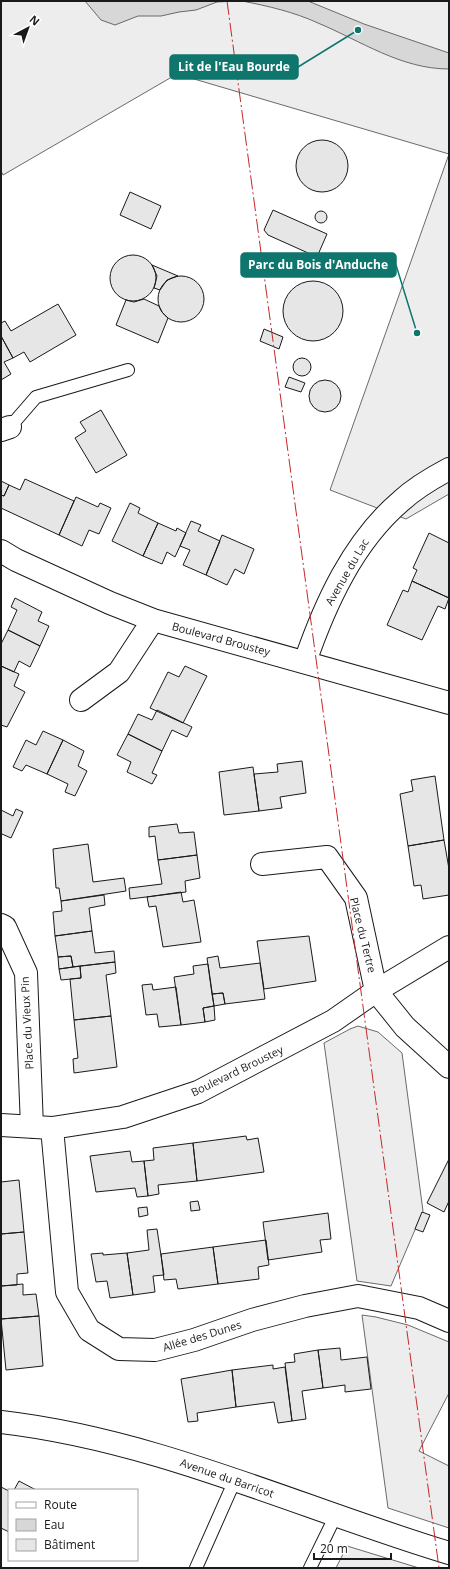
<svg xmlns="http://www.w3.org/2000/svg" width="450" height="1569" font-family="'Open Sans',sans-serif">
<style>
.built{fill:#ededed;stroke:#6a6a6a}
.water{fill:#d7d7d7;stroke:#6a6a6a}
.building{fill:#e6e6e6;stroke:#1a1a1a}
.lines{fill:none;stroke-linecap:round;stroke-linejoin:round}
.service-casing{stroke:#1a1a1a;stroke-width:14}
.minor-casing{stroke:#1a1a1a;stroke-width:24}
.service{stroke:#fff;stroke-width:12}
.minor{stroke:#fff;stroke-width:22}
.power{stroke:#c62828;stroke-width:1;stroke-dasharray:14 3 2 3;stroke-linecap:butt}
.labels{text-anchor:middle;stroke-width:3;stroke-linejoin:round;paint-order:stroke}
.street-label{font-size:11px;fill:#1a1a1a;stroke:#fff}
.leader{fill:none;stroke:#0f766e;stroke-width:1.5}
.callout-dot{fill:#0f766e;stroke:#fff;stroke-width:1.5}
.callout{fill:#0f766e;stroke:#0f766e;stroke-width:1.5}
.callout-label{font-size:12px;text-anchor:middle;font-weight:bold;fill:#fff}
</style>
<rect width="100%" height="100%" fill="#fff"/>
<path class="built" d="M1,1H449V494L406,519L330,490L449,154L177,74L3,175L1,171Z
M358,1026L378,1032L402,1053L423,1211L391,1286L357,1281L324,1043L350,1029Z
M362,1315L376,1317L408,1325L449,1342V1393L419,1451L449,1466V1528L388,1508Z
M347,1546L419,1568H336Z"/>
<path class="water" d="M85,1H236L217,2L196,10L179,12L161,16H138L115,25L101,20Z
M242,1H308L364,24L449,53V69C401,69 361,41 318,23C294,12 268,6 242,1Z"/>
<path class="building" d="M296 166a26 26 0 1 1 52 0a26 26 0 1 1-52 0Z
M130,192L161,206L151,229L120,215Z
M273,210L327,234L317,257L268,235L264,230Z
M315 217a6 6 0 1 1 12 0a6 6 0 1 1-12 0Z
M110 278a23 23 0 1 1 46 0a23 23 0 1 1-46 0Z
M152,265L178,276L167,280L160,290L154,288L157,276Z
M158 299a23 23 0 1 1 46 0a23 23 0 1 1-46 0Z
M283 311a30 30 0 1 1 60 0a30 30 0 1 1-60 0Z
M144,299L159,306L162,312L168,318L158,343L116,325L126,300L134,302Z
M58,304L76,335L30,362L24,352L13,358L1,336V323L5,321L11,331Z
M264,329L283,337L279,349L260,341Z
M1,336L13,358L4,362L11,374L1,380Z
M293 367a9 9 0 1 1 18 0a9 9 0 1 1-18 0Z
M289,377L305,383L301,392L285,387Z
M309 396a16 16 0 1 1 32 0a16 16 0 1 1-32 0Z
M101,410L127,455L96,473L75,438L86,431L80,422Z
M25,479L74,501L59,535L1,508V495L4,496L9,485L20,490Z
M1,481L9,485L4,496L1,495Z
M76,497L98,507L100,503L111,508L99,534L89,530L82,546L59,535Z
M130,503L140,508L138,513L158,523L143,556L112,541Z
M191,521L201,525L198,531L220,541L206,575L183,565L190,550L180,546Z
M158,523L176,531L177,528L186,533L175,557L167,552L162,564L143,556Z
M429,533L449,543V598L412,581L417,570L413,568Z
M222,535L254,549L244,574L235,569L227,585L206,575Z
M412,581L449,598L445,609L438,606L422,640L387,625L403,590L408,592Z
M15,598L42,612L38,621L49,626L40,646L8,630L17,610L11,607Z
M8,630L40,646L30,667L19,661L14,672L1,666V644Z
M1,666L19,674L14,686L25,692L7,727L1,725Z
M185,666L207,676L183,723L150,708L168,672L179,677Z
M157,710L192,727L187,737L172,730L162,751L128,734L138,714L152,720Z
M43,731L63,740L47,774L26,765L22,771L13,767L26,740L36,745Z
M128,734L162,751L152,773L157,775L152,784L127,772L131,762L117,755Z
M63,740L84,751L78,766L87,771L75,796L65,792L68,784L47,774Z
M302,761L306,793L280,797L282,808L259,811L254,774L278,772L277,764Z
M253,767L259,811L224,815L219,772Z
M435,776L444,840L408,846L400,794L413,791L411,780Z
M16,809L23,812L11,838L2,834L1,836V810L13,816Z
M177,824L179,833L194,832L197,855L158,860L155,836L149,837V827Z
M444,840L449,869V895L423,899L421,885L414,886L408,846Z
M88,844L93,882L124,878L126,891L61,901L59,888H56L53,849Z
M197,855L200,878L185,881L186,892L130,899L129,888L162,884L158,860Z
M181,892L183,902L194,900L201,942L163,947L156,906L149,907L147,897Z
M104,895L105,905L89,908L92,931L55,936L53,912L62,911L61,901Z
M92,931L95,953L114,951L115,962L73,967L71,956L58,957L55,936Z
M309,936L316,981L264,989L257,941Z
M71,956L73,967L59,969L58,957Z
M218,956L220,968L260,963L265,999L225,1004L223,993L212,994L207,958Z
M115,962L116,973L106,975L111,1016L74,1020L70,979L81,978L80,966Z
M208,964L214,1006L203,1008L205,1022L181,1025L174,977L194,974L193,966Z
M80,966L81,978L61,980L59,969Z
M152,984L153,990L176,987L181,1025L159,1027L157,1014L146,1015L142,985Z
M223,993L225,1004L214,1006L212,994Z
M214,1006L215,1020L205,1022L203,1008Z
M111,1016L117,1067L74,1073L73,1059L78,1058L74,1020Z
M246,1136L247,1140L258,1138L264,1172L197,1181L193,1143Z
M193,1143L197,1181L158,1185L159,1194L148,1196L144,1161L154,1160L153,1148Z
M130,1151L132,1162L144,1161L148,1196L137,1197L135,1188L96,1192L90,1156Z
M449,1159V1201L444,1212L427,1203Z
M19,1180L24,1232L1,1234V1182Z
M198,1201L200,1210L191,1211L190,1202Z
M147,1207L148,1215L139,1217L138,1208Z
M422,1212L430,1215L423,1232L415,1229Z
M328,1213L331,1239L320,1240L322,1252L268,1260L263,1222Z
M157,1229L164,1275L153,1276L155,1292L133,1295L127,1253L149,1250L147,1230Z
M24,1232L28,1273L17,1274V1285L1,1286V1234Z
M266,1240L269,1265L258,1267L259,1279L218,1284L213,1247Z
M213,1247L218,1284L178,1289L176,1279L164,1280L161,1254Z
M103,1253V1255L127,1253L133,1295L110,1298L107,1281L96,1282L91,1254Z
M23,1284V1295L36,1294L39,1316L1,1319V1286Z
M39,1316L43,1366L6,1370L1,1319Z
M340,1348L341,1360L367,1357L371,1389L345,1392V1385L323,1388L318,1350Z
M318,1350L323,1388L302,1391L306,1419L292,1421L285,1363L295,1362L294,1354Z
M273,1365V1369L285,1367L292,1421L278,1423L274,1402L236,1407L232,1370Z
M232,1370L236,1407L197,1413L198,1421L188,1422L181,1379Z
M19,1481L36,1490H14Z
M1,1487L9,1491V1532L1,1528Z"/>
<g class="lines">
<defs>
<path id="service" d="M10,427L36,397L128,370
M196,1568L235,1480
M310,1568L336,1515"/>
<path id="minor" d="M1,430L10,427
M1,551L16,560L110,603L153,620L449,703
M305,662C325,604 353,542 401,501C415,488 432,478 449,469
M81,700L119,672L153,620
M262,864L327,857L356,898L376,991L405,1027L449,1067
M1,925L5,927L26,973L32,1127
M1,1125L52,1128L123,1117L198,1092L333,1021L376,991L449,947
M52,1128L67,1292L89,1330L119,1349L155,1350L194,1340L252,1320L305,1306L358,1296L419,1308L449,1321
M1,1422C157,1440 300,1508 449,1553"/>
</defs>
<use href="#service" class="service-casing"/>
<use href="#minor" class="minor-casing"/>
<use href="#service" class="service"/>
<use href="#minor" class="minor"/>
<path class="power" d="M227,1L439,1568"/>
</g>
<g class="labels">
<g class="street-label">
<text transform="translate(347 572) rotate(-60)" y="4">Avenue du Lac</text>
<text transform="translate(221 639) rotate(15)" y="4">Boulevard Broustey</text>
<text transform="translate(363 935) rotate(76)" y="4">Place du Tertre</text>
<text transform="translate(27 1023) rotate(-93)" y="4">Place du Vieux Pin</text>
<text transform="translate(237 1071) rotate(-26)" y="4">Boulevard Broustey</text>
<text transform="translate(202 1336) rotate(-17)" y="4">Allée des Dunes</text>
<text transform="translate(227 1478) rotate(19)" y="4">Avenue du Barricot</text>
</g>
</g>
<path class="leader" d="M358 30L298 67M417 333L396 265"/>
<g class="callout-dot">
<circle cx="358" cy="30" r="4"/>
<circle cx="417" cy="333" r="4"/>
</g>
<g class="callout">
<rect x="170" y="55" width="128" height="24" rx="4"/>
<rect x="241" y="253" width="155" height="24" rx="4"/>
</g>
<g class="callout-label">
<text x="234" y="71">Lit de l'Eau Bourde</text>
<text x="318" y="269">Parc du Bois d'Anduche</text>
</g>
<rect width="450" height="1569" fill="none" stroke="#1a1a1a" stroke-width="4"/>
<rect x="8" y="1489" width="130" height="72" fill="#ffffff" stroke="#a3a3a3"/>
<rect x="16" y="1502" width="20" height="6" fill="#ffffff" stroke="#a3a3a3"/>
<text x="44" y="1509" font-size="12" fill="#1a1a1a">Route</text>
<rect x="16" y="1519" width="20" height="12" fill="#d7d7d7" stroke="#a3a3a3"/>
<text x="44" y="1529" font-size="12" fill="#1a1a1a">Eau</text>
<rect x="16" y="1539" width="20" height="12" fill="#e6e6e6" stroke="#a3a3a3"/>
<text x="44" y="1549" font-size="12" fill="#1a1a1a">Bâtiment</text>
<g transform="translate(28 28) rotate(41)" stroke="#ffffff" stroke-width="3" paint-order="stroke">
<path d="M0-3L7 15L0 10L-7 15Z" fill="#1a1a1a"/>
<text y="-6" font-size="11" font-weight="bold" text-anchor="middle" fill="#1a1a1a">N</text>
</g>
<path d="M314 1553v6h77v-6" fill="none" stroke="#1a1a1a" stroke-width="2"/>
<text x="320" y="1553" font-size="12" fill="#1a1a1a" stroke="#ffffff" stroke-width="3" paint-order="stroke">20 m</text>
</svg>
